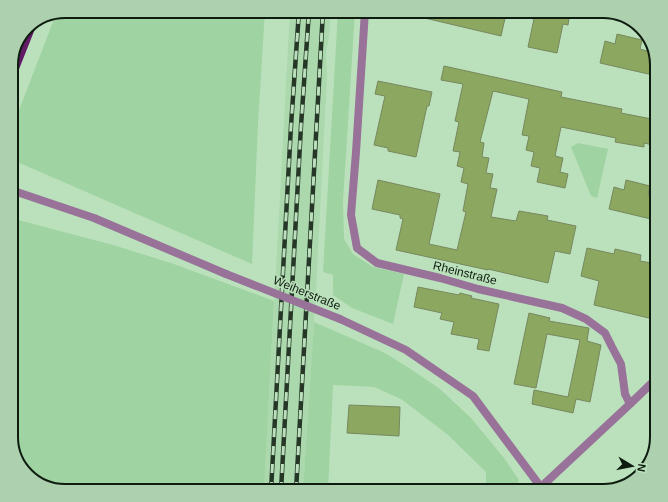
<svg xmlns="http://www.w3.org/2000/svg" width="668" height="502" font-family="Arial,sans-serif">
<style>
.built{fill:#abd8ad}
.green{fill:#a0d3a2}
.water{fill:#4cb9c6}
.building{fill:#8ca760;stroke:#77885e}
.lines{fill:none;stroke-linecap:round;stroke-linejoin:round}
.street{stroke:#987299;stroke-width:8}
.primary{stroke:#601b64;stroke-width:10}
.rail-casing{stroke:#263727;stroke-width:4.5}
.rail{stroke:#bbe1bc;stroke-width:3;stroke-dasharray:9;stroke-linecap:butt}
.street-bridge{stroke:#987299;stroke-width:8}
.labels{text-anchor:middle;stroke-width:3;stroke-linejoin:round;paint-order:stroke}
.street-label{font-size:12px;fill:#0e1c0f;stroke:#bbe1bc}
.rim{fill:none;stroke:#0e1c0f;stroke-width:2}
</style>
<rect width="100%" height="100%" fill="#bbe1bc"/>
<path class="built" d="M290,11H331L329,37L326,52L327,77L316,290L303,491H264Z"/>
<path class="green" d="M65,11H265L258,123L252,264L15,161L11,149V131L56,14Z
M338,11H355L343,201L344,239L353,254L373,267L404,274L393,324L352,308L333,295V275L323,272Z
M578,143L608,149L597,198L591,196L571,147Z
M11,218L113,245L171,263L274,301L264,491H64L32,480L11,441Z
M314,322L385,353L409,368L440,389L471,418L504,458L519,480L516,491H486V472L447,434L401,399L374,387L333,385L328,491H303Z"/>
<path class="water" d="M657,437L646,470L629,484Z"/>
<path class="building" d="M416,11H493L506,14L501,36L416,16Z
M529,11H570L568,25L563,24L557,53L528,47L534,19L529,18Z
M617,34L642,40L640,49L654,53L657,64V76L600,63L605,41L615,44Z
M444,66L562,92L561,97L622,109L621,113L657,120V146L644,143V147L615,142L616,138L561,127L555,156L563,158L560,172L568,174L565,188L537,182L540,168L531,166L534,152L526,150L529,136L522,135L529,99L493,91L480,142L484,143L482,157L489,158L486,173L493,174L490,188L497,189L491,217L516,221L519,211L548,216L547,220L576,226L570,254L555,251L548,283L488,269V270L396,250L403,219L400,218V215L372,209L378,180L440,194L429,244L457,250L466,212L463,211L468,184L461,182L464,168L457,166L460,152L453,151L459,122L455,121L463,84L441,80Z
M378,81L432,92L429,106H427L416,157L388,151V148L374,145L385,96L375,94Z
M626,180L650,186L648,195L657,197V210L655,220L609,209L614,187L624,190Z
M587,248L614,254L615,249L641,255L640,261L657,264V320L594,305L599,281L581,276Z
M418,287L459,295L460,293L472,296L471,298L499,304L489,351L477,349L479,339L451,334L454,322L440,319L442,313L414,307Z
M529,313L550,318L549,321L589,328L587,341L601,345L590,402L576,399L573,413L532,404L534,390L568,397L580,340L547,334L536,388L514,384Z
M349,405L400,407L399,436L347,433Z"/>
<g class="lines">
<path class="street" d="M365,11L356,152L351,215L357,248L377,263L440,278L478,289L562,308L586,319L605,333L612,347L621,364L625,394L630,404L541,487
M11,190L94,218L226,274
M340,319L406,350L473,396L543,490
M630,404L657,378"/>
<path class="primary" d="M11,76L32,23"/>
<defs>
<path id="rail" d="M271,491L291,126L299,11
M281,491L301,126L309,11
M296,491L323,11"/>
</defs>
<use href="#rail" class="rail-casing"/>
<use href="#rail" class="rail"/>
<path class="street-bridge" d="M226,274L340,319"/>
</g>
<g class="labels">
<g class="street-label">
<text transform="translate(465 273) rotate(14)" y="4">Rheinstraße</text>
<text transform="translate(307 293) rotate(22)" y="4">Weiherstraße</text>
</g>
</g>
<path d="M0 0H668V502H0ZM65 18H603A47 47 0 0 1 650 65V437A47 47 0 0 1 603 484H65A47 47 0 0 1 18 437V65A47 47 0 0 1 65 18Z" fill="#add1ae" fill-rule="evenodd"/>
<path class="rim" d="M65 18H603A47 47 0 0 1 650 65V437A47 47 0 0 1 603 484H65A47 47 0 0 1 18 437V65A47 47 0 0 1 65 18Z"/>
<g transform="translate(632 466) rotate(100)" stroke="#bbe1bc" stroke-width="3" paint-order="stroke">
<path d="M0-3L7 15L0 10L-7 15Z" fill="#0e1c0f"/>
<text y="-6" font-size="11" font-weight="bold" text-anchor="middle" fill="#0e1c0f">N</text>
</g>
</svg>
